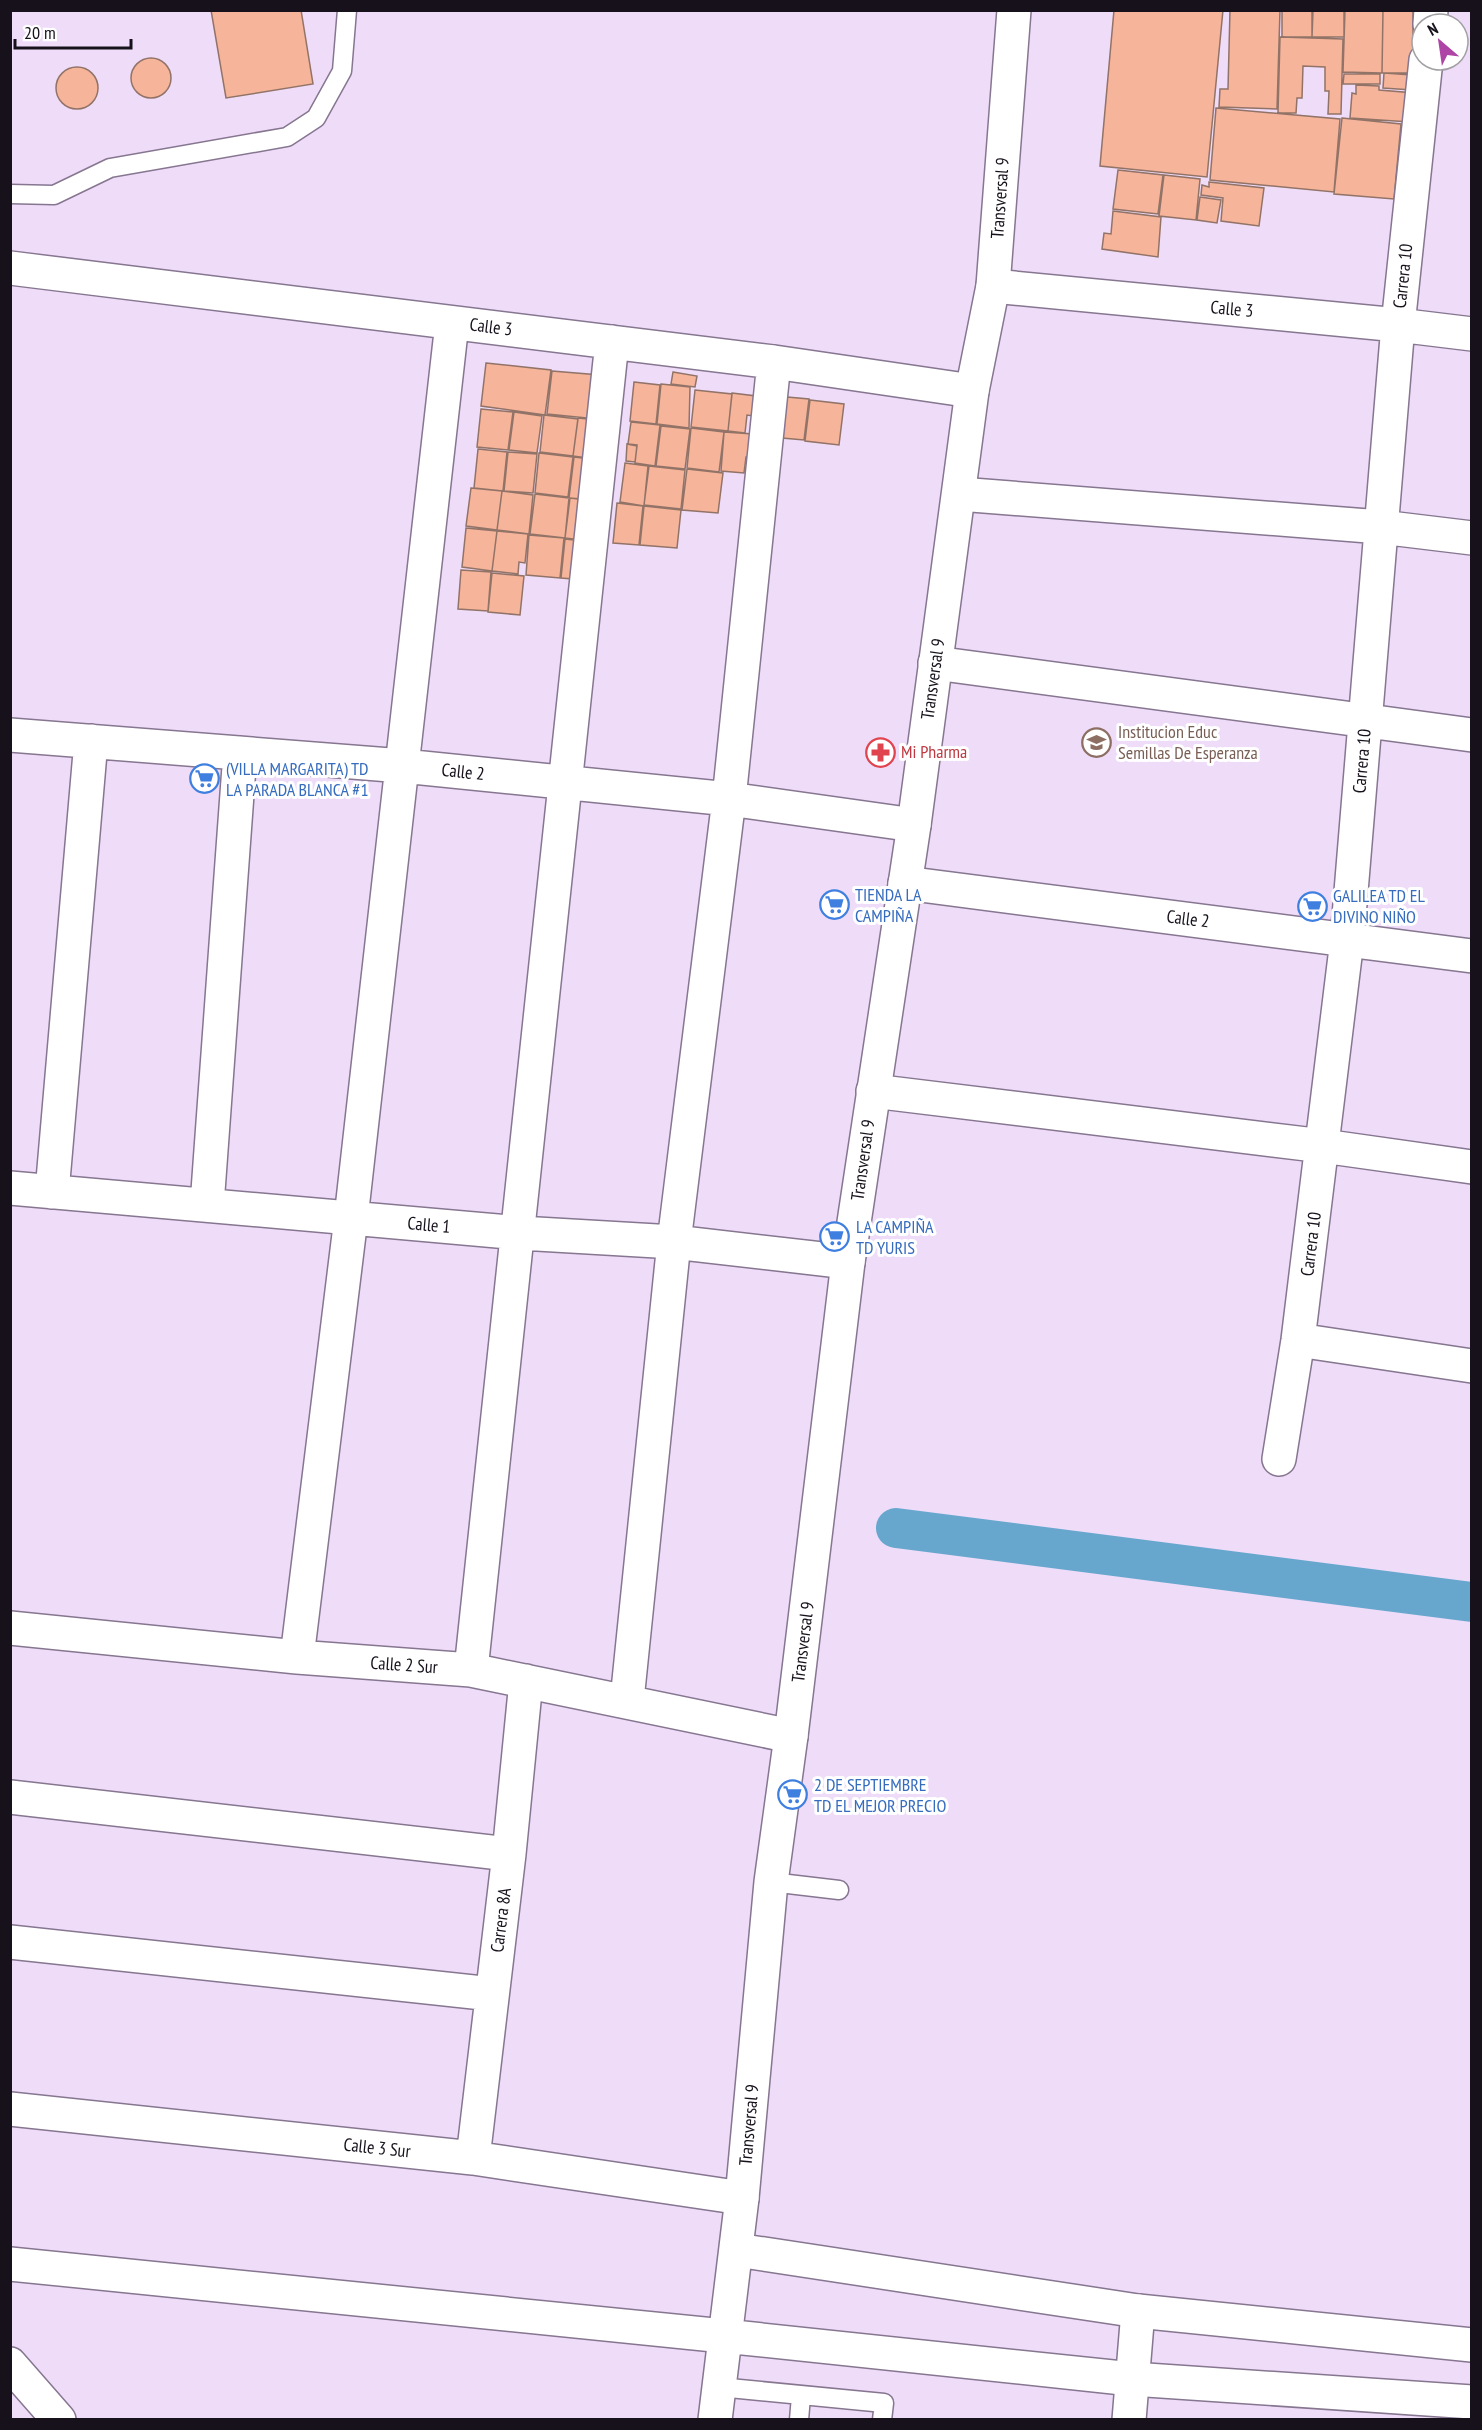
<svg xmlns="http://www.w3.org/2000/svg" width="1482" height="2430" font-family="'PT Sans Narrow',sans-serif">
<style>
.lines{fill:none;stroke-linecap:round;stroke-linejoin:round}
.canal{stroke:#67a7cd;stroke-width:40}
.building{fill:#f6b49a;stroke:#927367;stroke-width:1.5}
.lane-casing{stroke:#867690;stroke-width:21}
.street-casing{stroke:#867690;stroke-width:36}
.secondary-casing{stroke:#867690;stroke-width:36}
.lane{stroke:#fff;stroke-width:18}
.street{stroke:#fff;stroke-width:33}
.secondary{stroke:#fff;stroke-width:33}
.labels{text-anchor:middle;stroke-width:6;stroke-linejoin:round;paint-order:stroke}
.street-label{font-size:18px;fill:#17111b;stroke:#fff}
.education-label{font-size:18px;fill:#785e54;stroke:#fff;text-anchor:start}
.health-label{font-size:18px;fill:#be3a42;stroke:#fff;text-anchor:start}
.shop-label{font-size:18px;fill:#366cbe;stroke:#fff;text-anchor:start}
</style>
<rect width="100%" height="100%" fill="#eedcf9"/>
<g class="lines">
<path class="canal" d="M896,1528L1472,1602"/>
</g>
<path class="building" d="M211,10H301L313,84L226,98Z
M1114,10H1223L1207,177L1100,166Z
M1230,10H1280L1277,109L1219,107L1220,89H1228Z
M1282,10H1312V37H1282Z
M1313,10H1344V37H1312Z
M1345,10H1383L1382,73L1343,72Z
M1383,10H1413V73H1382Z
M1280,37L1343,39L1341,114H1328L1329,91H1325V67L1303,66L1302,98H1297L1296,113H1278Z
M131 78a20 20 0 1 1 40 0a20 20 0 1 1-40 0Z
M56 88a21 21 0 1 1 42 0a21 21 0 1 1-42 0Z
M1384,73L1412,75V90L1383,88Z
M1344,74H1380V84H1343Z
M1356,85L1379,86V90L1427,94L1425,123L1350,118L1352,93L1356,94Z
M1216,108L1340,119L1334,192L1210,180Z
M1342,118L1401,124L1394,199L1334,194Z
M1118,170L1163,175L1158,214L1113,209Z
M1164,175L1200,179L1196,220L1159,216Z
M1209,182L1264,188L1259,226L1221,221L1223,198L1201,195L1202,185L1209,187Z
M1200,197L1221,200L1217,223L1197,220Z
M1113,211L1161,217L1158,257L1102,249L1104,233L1111,234Z
M486,363L551,370L545,415L481,406Z
M552,371L612,376L607,420L547,414Z
M673,372L697,376L695,387L671,384Z
M634,382L660,385L656,424L630,421Z
M661,384L690,387L689,428L657,424Z
M695,390L732,394L728,431L691,427Z
M732,393L756,396L753,416L747,415L745,433L728,431Z
M787,397L809,399L804,440L782,438Z
M810,400L844,404L839,445L805,441Z
M481,409L513,412L508,450L477,447Z
M514,412L542,416L537,453L509,450Z
M544,415L578,419L573,456L540,452Z
M578,418L607,421L602,460L573,456Z
M631,422L660,425L655,466L635,463L637,445L628,444Z
M661,426L690,429L685,469L656,466Z
M691,428L724,432L719,472L687,468Z
M724,432L753,434L750,455L746,457L744,473L721,471Z
M627,444L637,446L635,462L626,461Z
M478,449L507,452L503,491L474,488Z
M508,452L537,454L533,493L504,491Z
M539,453L573,457L568,497L535,493Z
M574,457L599,460L594,500L569,498Z
M625,463L648,466L644,506L620,502Z
M649,466L685,470L681,509L644,505Z
M687,469L723,473L718,513L682,510Z
M471,488L502,491L497,530L466,526Z
M502,491L533,495L529,534L497,530Z
M535,494L569,498L565,538L530,534Z
M570,498L594,501L590,541L565,538Z
M617,503L643,506L639,545L613,543Z
M644,506L681,510L677,548L640,545Z
M466,528L497,531L492,571L462,567Z
M497,531L528,534L525,563L519,562L518,574L492,571Z
M529,535L564,538L560,578L526,575Z
M565,539L602,543L597,581L561,578Z
M461,570L491,572L488,611L458,609Z
M492,573L524,576L520,615L488,612Z"/>
<g class="lines">
<defs>
<path id="lane" d="M10,194L54,195L110,168L287,137L316,118L342,71L347,10
M771,1882L839,1890
M719,2387L884,2403L882,2420
M799,2420L801,2396"/>
<path id="street" d="M1430,24L1431,10
M10,268L774,362L972,391
M993,286L1398,325L1472,334
M959,494L1381,527L1472,538
M935,663L1472,735
M10,735L403,766L729,799L914,825
M905,883L1472,956
M873,1091L1323,1146L1472,1167
M10,1188L520,1233L674,1242L848,1262
M52,1192L91,741
M207,1205L240,753
M1298,1340L1472,1366
M1279,1459L1298,1340L1347,940L1398,325L1426,60
M10,1628L297,1657L471,1670L791,1736
M297,1657L351,1218L452,323
M471,1670C521,1227 564,784 612,342
M627,1700L674,1242L729,799L774,362
M10,1797L509,1854
M10,1942L492,1994
M10,2109L473,2158L742,2198
M473,2158L509,1854L526,1681
M10,2264L724,2336
M10,2364L59,2420
M1129,2420L1138,2311"/>
<path id="secondary" d="M737,2250L1138,2311L1472,2345
M724,2336L1132,2379L1472,2402
M715,2420L742,2198L771,1882L791,1736L848,1262L914,825L972,391L993,286L1014,10"/>
</defs>
<use href="#lane" class="lane-casing"/>
<use href="#street" class="street-casing"/>
<use href="#secondary" class="secondary-casing"/>
<use href="#lane" class="lane"/>
<use href="#street" class="street"/>
<use href="#secondary" class="secondary"/>
</g>
<defs>
<symbol id="school-ring" viewBox="-11 -11 22 22"><circle r="9.5" fill="#fff" stroke="#8d6e63" stroke-width="1.5"/><path d="M0-5L7-2L0 1L-7-2ZM-4 1L0 2.5L4 1V4Q0 6-4 4Z" fill="#8d6e63"/></symbol>
<symbol id="pharmacy-ring" viewBox="-11 -11 22 22"><circle r="9.5" fill="#fff" stroke="#e0444e" stroke-width="1.5"/><path d="M-2-6h4v4h4v4h-4v4h-4v-4h-4v-4h4Z" fill="#e0444e"/></symbol>
<symbol id="supermarket-ring" viewBox="-11 -11 22 22"><circle r="9.5" fill="#fff" stroke="#3f7fe0" stroke-width="1.5"/><path d="M-6-5.5h2.5l.6 2H6L4.5 2H-2.5L-4.4-4H-6ZM-1.5 3.2a1.3 1.3 0 1 0 .1 0ZM3 3.2a1.3 1.3 0 1 0 .1 0Z" fill="#3f7fe0"/></symbol>
</defs>
<g fill-rule="evenodd">
<use href="#school-ring" x="1080" y="726" width="33" height="33"/>
<use href="#pharmacy-ring" x="864" y="736" width="33" height="33"/>
<use href="#supermarket-ring" x="188" y="762" width="33" height="33"/>
<use href="#supermarket-ring" x="818" y="888" width="33" height="33"/>
<use href="#supermarket-ring" x="1296" y="890" width="33" height="33"/>
<use href="#supermarket-ring" x="818" y="1220" width="33" height="33"/>
<use href="#supermarket-ring" x="776" y="1778" width="33" height="33"/>
</g>
<g class="labels">
<g class="street-label">
<text transform="translate(1000 198) rotate(-86)" y="6">Transversal 9</text>
<text transform="translate(1403 276) rotate(-84)" y="6">Carrera 10</text>
<text transform="translate(1232 309) rotate(5)" y="6">Calle 3</text>
<text transform="translate(491 327) rotate(7)" y="6">Calle 3</text>
<text transform="translate(933 679) rotate(-82)" y="6">Transversal 9</text>
<text transform="translate(1362 761) rotate(-85)" y="6">Carrera 10</text>
<text transform="translate(463 772) rotate(6)" y="6">Calle 2</text>
<text transform="translate(1188 919) rotate(7)" y="6">Calle 2</text>
<text transform="translate(863 1160) rotate(-82)" y="6">Transversal 9</text>
<text transform="translate(429 1225) rotate(5)" y="6">Calle 1</text>
<text transform="translate(1311 1244) rotate(-83)" y="6">Carrera 10</text>
<text transform="translate(803 1642) rotate(-83)" y="6">Transversal 9</text>
<text transform="translate(404 1665) rotate(4)" y="6">Calle 2 Sur</text>
<text transform="translate(501 1920) rotate(-83)" y="6">Carrera 8A</text>
<text transform="translate(749 2125) rotate(-85)" y="6">Transversal 9</text>
<text transform="translate(377 2148) rotate(6)" y="6">Calle 3 Sur</text>
</g>
<g class="education-label">
<text x="1118" y="738">Institucion Educ<tspan x="1118" dy="21">Semillas De Esperanza</tspan></text>
</g>
<g class="health-label">
<text x="901" y="758">Mi Pharma</text>
</g>
<g class="shop-label">
<text x="226" y="775">(VILLA MARGARITA) TD<tspan x="226" dy="21">LA PARADA BLANCA #1</tspan></text>
<text x="855" y="901">TIENDA LA<tspan x="855" dy="21">CAMPIÑA</tspan></text>
<text x="1333" y="902">GALILEA TD EL<tspan x="1333" dy="21">DIVINO NIÑO</tspan></text>
<text x="856" y="1233">LA CAMPIÑA<tspan x="856" dy="21">TD YURIS</tspan></text>
<text x="814" y="1791">2 DE SEPTIEMBRE<tspan x="814" dy="21">TD EL MEJOR PRECIO</tspan></text>
</g>
</g>
<rect width="1482" height="2430" fill="none" stroke="#17111b" stroke-width="24"/>
<g transform="translate(1440 42) rotate(331)"><circle r="28" fill="#ffffff" stroke="#a2a0a4" stroke-width="1.5"/>
<path d="M0-4.5L10 22L0 15L-10 22Z" fill="#ae44a6"/>
<text y="-9" font-size="16" font-weight="bold" text-anchor="middle" fill="#17111b">N</text>
</g>
<path d="M15 39v9h116v-9" fill="none" stroke="#17111b" stroke-width="3"/>
<text x="24" y="39" font-size="18" fill="#17111b" stroke="#ffffff" stroke-width="4.5" paint-order="stroke">20 m</text>
</svg>
